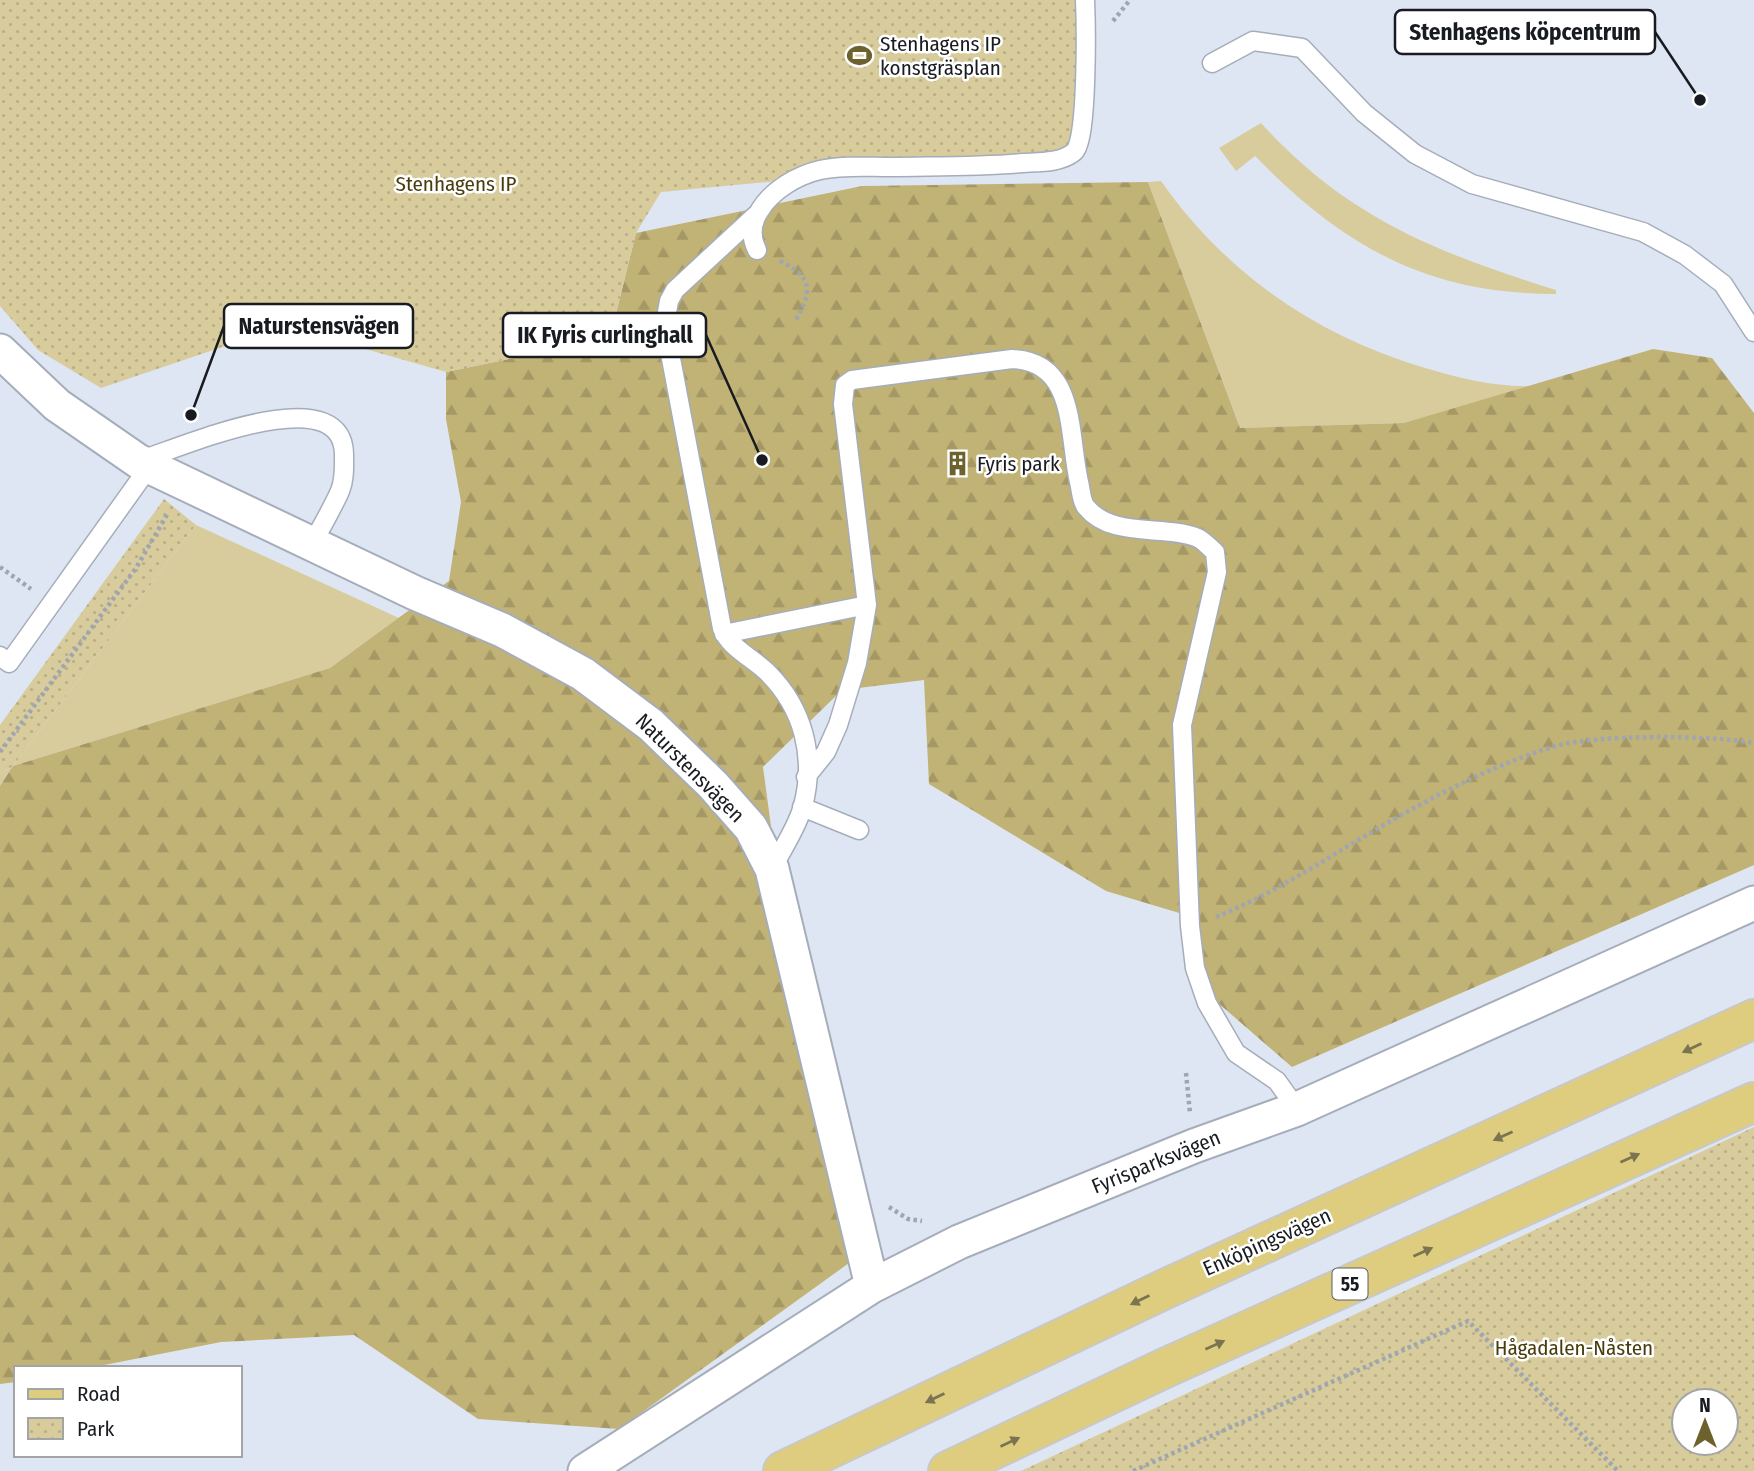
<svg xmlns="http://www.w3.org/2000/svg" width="1754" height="1471" font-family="'Fira Sans Condensed',sans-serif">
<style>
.grass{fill:#d8cc9d}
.forest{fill:url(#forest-firs)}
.park{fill:url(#park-dots);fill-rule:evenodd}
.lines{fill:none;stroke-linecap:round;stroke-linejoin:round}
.service-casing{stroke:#a6adba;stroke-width:21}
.minor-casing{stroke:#a6adba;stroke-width:37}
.primary-casing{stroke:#c8c8c9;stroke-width:42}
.path{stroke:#9fa5b1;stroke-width:4.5;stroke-dasharray:3.5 3.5;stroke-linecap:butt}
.service{stroke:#fff;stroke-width:18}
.minor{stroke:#fff;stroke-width:33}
.primary{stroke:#decd7f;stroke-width:38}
.oneway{fill:#7b7450}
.labels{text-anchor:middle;stroke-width:5;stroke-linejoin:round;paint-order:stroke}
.shield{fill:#fff;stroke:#5d5f63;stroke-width:2}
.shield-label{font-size:19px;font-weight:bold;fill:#181b20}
.poi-label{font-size:21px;fill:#181b20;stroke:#fff;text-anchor:start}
.park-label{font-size:21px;fill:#483d0c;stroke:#fff}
.street-label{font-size:21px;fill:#181b20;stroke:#fff}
.leader{fill:none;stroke:#181b20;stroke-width:2.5}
.callout-dot{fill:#181b20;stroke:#fff;stroke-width:2.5}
.callout{fill:#fff;stroke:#181b20;stroke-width:2.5}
.callout-label{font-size:23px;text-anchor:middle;font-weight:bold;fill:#181b20}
</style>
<defs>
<pattern id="forest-firs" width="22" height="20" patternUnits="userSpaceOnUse" patternTransform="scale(1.75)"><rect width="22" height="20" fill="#c1b275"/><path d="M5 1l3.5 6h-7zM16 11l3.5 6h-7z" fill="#a59865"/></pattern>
<pattern id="park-dots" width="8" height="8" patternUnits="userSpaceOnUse" patternTransform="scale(1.75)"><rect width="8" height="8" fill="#d8cc9d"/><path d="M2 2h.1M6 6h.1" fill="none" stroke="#b9af87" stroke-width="1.8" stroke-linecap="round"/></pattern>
</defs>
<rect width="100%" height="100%" fill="#dee6f4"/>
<path class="grass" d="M1261,123C1347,218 1438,253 1556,290V294C1426,294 1343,246 1255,156L1236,171L1219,148Z
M1161,181C1226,274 1317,336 1425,368C1463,379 1499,388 1540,386L1404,423L1240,428L1148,182Z
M196,525L399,618L330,668L13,766L0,786V774L13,766Z"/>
<path class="forest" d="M1148,182L1240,428L1404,423L1653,349L1712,358L1754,413V865L1292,1067L1210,996L1186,915L1106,891L929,784L924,680L842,690L763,767L790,968L823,1112L849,1263L619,1429L478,1419L354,1335L221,1342L89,1368H16V1382L0,1384V786L13,766L330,668L449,581L461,502L446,419V372L610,338L636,233L862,186Z"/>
<path class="park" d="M0,0H1086L1073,153L661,192L636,233L610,338L446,372L341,342L246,339L101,388L38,350L0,306Z
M164,499L196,525L13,766L0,774V725Z
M1754,1127V1471H1021ZM1726,1401V1443H1684V1401Z"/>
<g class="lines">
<defs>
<path id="service" d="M1212,63L1253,41L1302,48L1364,113L1415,154L1472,184L1643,232L1685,255L1723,284L1754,332
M756,215L675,290L669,301L666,318L669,348L722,628C729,648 753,658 768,673C803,708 816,756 803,806C797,828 782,849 772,869
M757,250C750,236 751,223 760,210C772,190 798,175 820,170C843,165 867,167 890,167C934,166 978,167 1023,163C1038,162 1061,163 1074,152C1088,142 1086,22 1085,0
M141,460C180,448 342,376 344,454C344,466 345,479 340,491C332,509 322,526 312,544
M724,634L867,605
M0,656L9,663L149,467
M806,777L826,752L838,725L857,663L867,605L843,404L845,385L852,380L1012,359C1077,361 1068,435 1079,482C1081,489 1081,501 1086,507C1112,539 1164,524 1198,538C1204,541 1210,548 1215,552L1217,572L1182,725L1190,926L1195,968L1207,1003L1236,1053L1277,1081L1297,1109
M802,807L859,830"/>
<path id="minor" d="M0,351L57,405L138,461L415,593L502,630L583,674L651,725L713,785L751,828L772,869L872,1286
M585,1471L872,1286L959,1242L1194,1146L1297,1109L1754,903"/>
<path id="primary" d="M783,1471L1165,1289L1754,1019
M948,1471L1165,1368L1754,1102"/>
</defs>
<use href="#service" class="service-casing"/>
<use href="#minor" class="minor-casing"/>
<use href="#primary" class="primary-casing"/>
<path class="path" d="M1113,21L1130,0
M780,261C813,277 813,291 795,321
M0,567L31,589
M0,752L136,568L168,513
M1216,917C1271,895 1319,863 1370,833C1428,799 1488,767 1552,747C1595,734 1709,735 1754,743
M1186,1073L1190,1113
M889,1207L908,1219L922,1221
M1133,1471L1468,1321L1618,1471"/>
<use href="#service" class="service"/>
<use href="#minor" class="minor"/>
<use href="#primary" class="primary"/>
</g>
<defs><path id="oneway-solid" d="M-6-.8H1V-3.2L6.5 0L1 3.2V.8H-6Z" transform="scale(1.75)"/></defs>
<g class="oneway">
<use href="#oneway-solid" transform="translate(1692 1048) rotate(155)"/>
<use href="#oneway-solid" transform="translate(1503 1136) rotate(156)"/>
<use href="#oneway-solid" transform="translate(1630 1158) rotate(-24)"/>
<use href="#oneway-solid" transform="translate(1423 1252) rotate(-24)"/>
<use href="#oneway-solid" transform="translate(1140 1300) rotate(154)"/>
<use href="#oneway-solid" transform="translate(1215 1345) rotate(-24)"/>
<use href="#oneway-solid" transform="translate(935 1398) rotate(154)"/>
<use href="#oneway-solid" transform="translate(1010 1442) rotate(-25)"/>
</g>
<defs>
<symbol id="stadium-bare" viewBox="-9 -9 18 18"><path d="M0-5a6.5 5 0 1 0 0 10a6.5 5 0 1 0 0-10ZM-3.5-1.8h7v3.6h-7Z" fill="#6d612e" stroke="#fff" stroke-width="2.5" paint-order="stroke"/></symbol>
<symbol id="building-bare" viewBox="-9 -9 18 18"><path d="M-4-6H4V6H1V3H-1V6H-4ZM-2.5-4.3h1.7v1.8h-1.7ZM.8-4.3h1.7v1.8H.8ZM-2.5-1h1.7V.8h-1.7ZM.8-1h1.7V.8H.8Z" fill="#6d612e" stroke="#fff" stroke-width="2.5" paint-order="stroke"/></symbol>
</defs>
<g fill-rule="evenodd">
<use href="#stadium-bare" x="842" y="38" width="35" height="35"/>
<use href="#building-bare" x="940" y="446" width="35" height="35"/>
</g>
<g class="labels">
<rect class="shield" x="1332.5" y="1268.5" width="35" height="31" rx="5"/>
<g class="shield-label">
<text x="1350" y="1291">55</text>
</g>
<g class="poi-label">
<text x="880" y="51">Stenhagens IP<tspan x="880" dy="24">konstgräsplan</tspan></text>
<text x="977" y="471">Fyris park</text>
</g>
<g class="park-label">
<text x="456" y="191">Stenhagens IP</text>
<text x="1574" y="1355">Hågadalen-Nåsten</text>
</g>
<g class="street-label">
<text transform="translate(690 768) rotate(45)" y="7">Naturstensvägen</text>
<text transform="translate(1156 1162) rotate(-22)" y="7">Fyrisparksvägen</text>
<text transform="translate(1267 1242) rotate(-24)" y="7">Enköpingsvägen</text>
</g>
</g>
<path class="leader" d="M1700 100L1655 32M191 415L224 326M762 460L706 335"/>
<g class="callout-dot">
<circle cx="1700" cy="100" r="7"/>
<circle cx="191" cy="415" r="7"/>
<circle cx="762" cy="460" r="7"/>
</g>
<g class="callout">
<rect x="1395" y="10" width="260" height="44" rx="7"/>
<rect x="224" y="304" width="189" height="44" rx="7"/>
<rect x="503" y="313" width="203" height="44" rx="7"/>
</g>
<g class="callout-label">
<text x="1525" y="40">Stenhagens köpcentrum</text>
<text x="319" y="334">Naturstensvägen</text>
<text x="605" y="343">IK Fyris curlinghall</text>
</g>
<rect x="14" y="1366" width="228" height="91" fill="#ffffff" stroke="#a3a4a6" stroke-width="2"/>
<rect x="28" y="1389" width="35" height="10" fill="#decd7f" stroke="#a3a4a6" stroke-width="2"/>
<text x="77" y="1401" font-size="21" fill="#181b20">Road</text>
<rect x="28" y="1418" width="35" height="21" fill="url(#park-dots)" stroke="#a3a4a6" stroke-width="2"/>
<text x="77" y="1436" font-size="21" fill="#181b20">Park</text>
<g transform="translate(1705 1422)"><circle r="33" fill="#ffffff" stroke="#a3a4a6" stroke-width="2"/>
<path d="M0-5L12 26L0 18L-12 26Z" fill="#6d612e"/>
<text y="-10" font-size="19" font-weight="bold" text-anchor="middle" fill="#181b20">N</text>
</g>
</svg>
